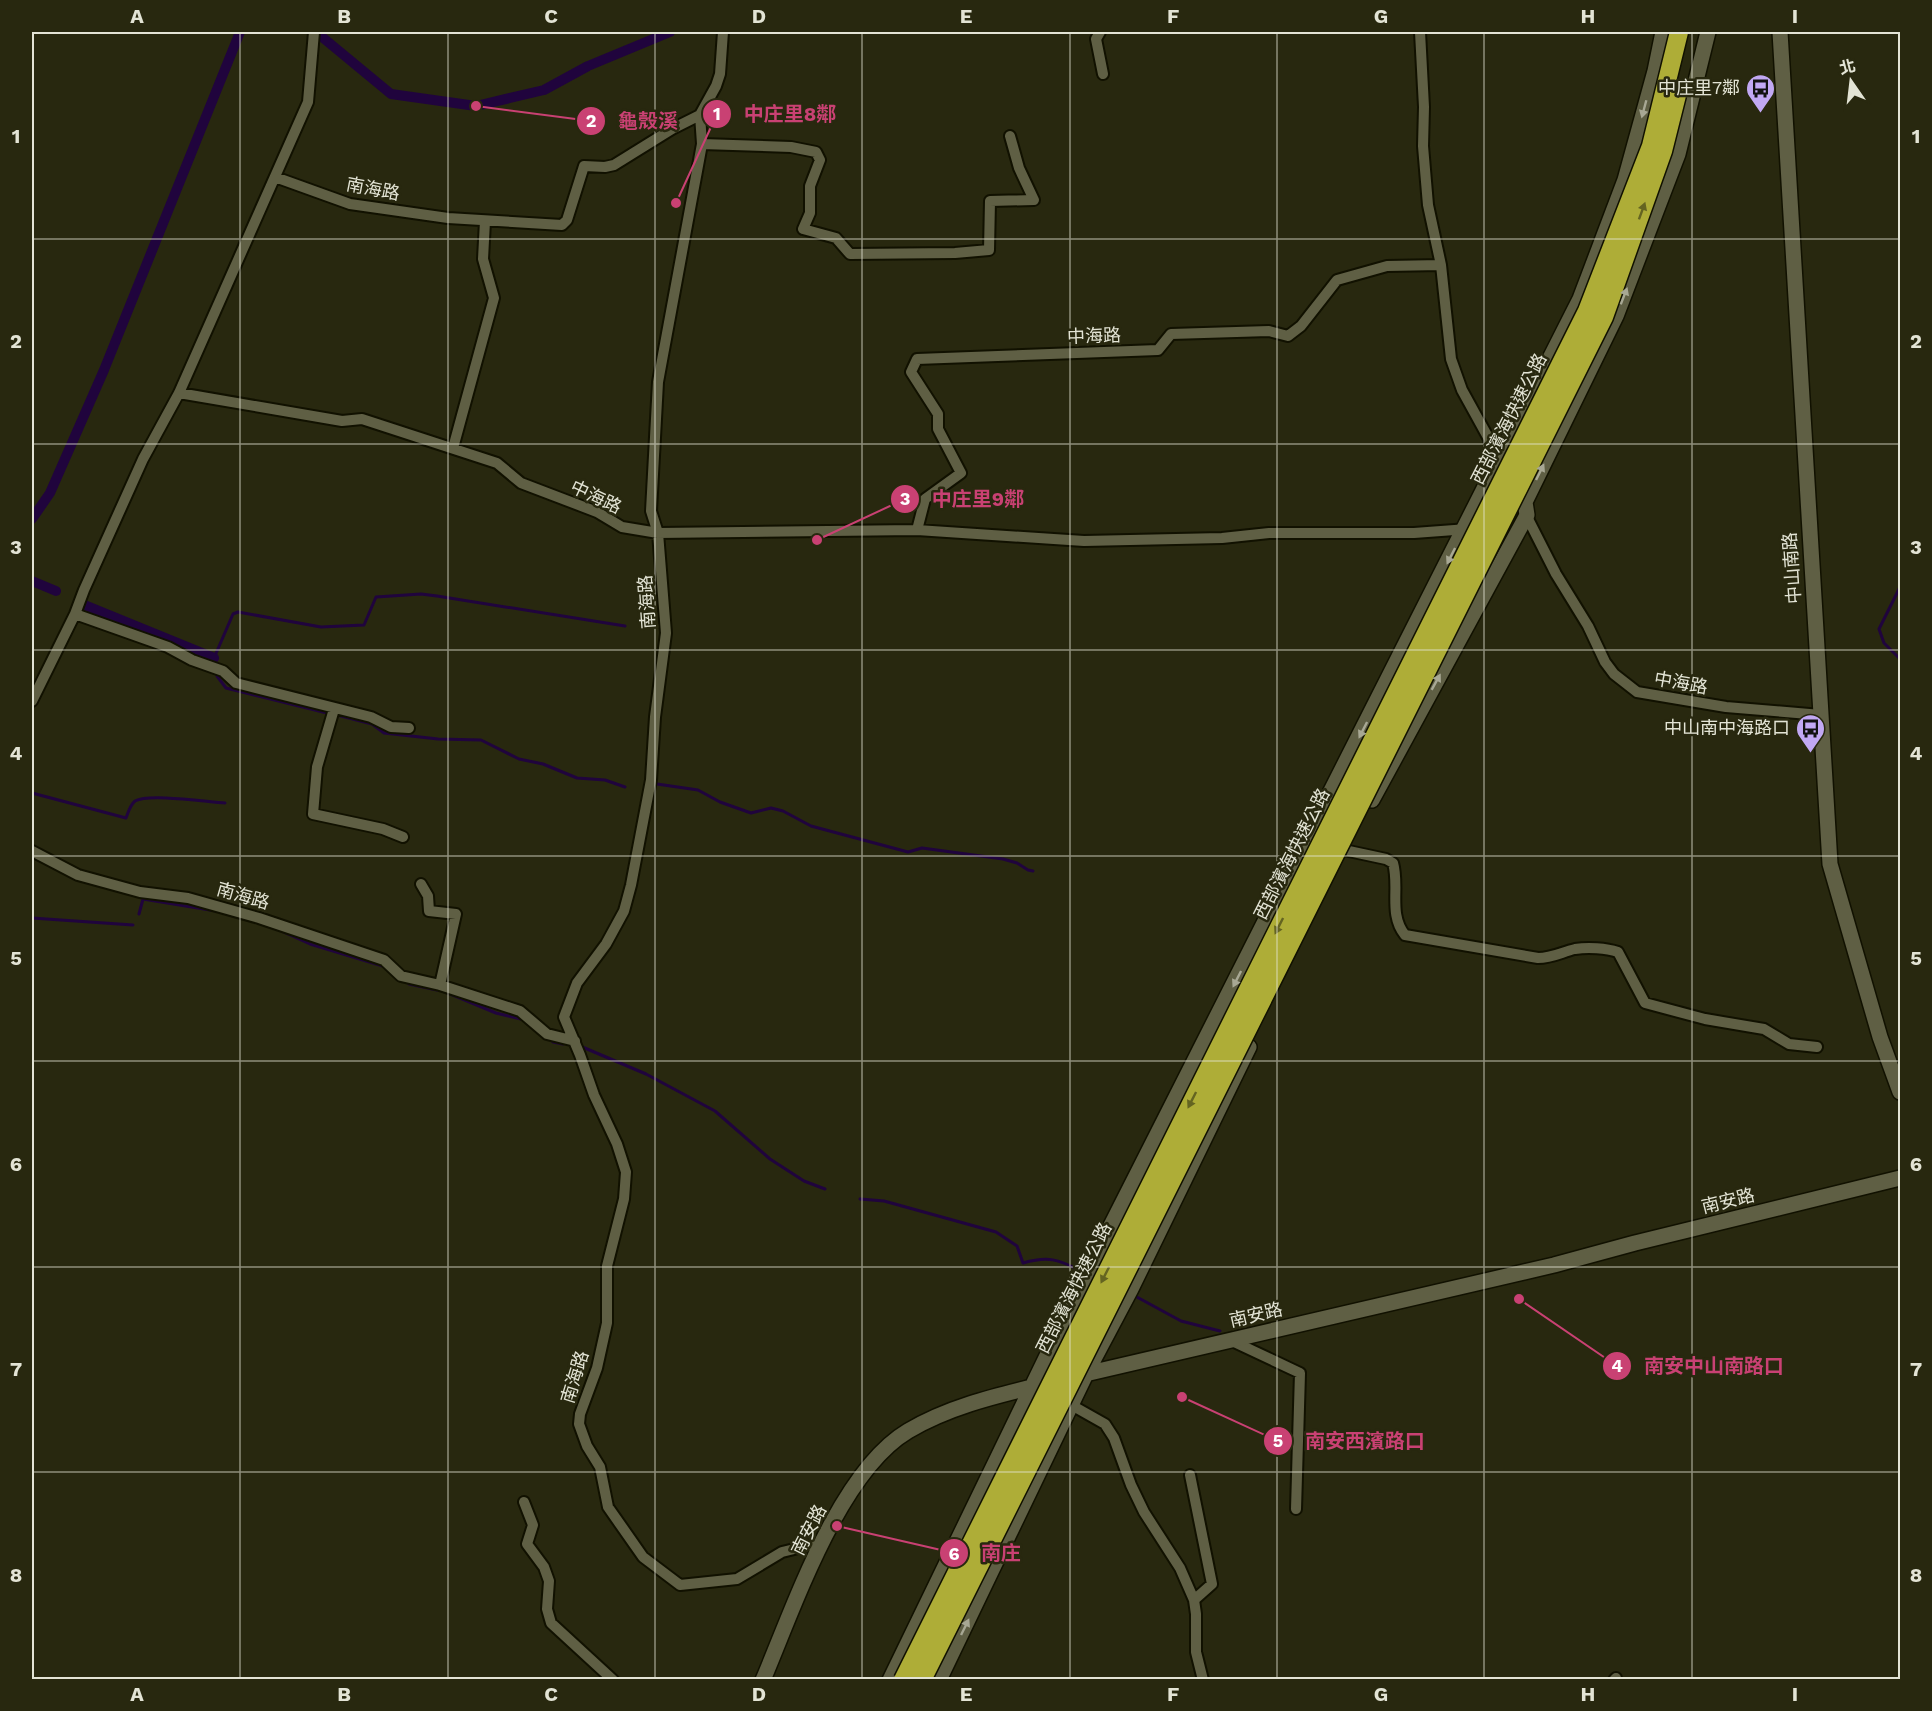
<svg xmlns="http://www.w3.org/2000/svg" width="1932" height="1711" font-family="'Work Sans','Noto Sans TC',sans-serif">
<style>
.lines{fill:none;stroke-linecap:round;stroke-linejoin:round}
.stream{stroke:#20043d;stroke-width:3}
.canal{stroke:#20043d;stroke-width:10}
.street-casing{stroke:#110;stroke-width:14}
.secondary-casing{stroke:#110;stroke-width:18}
.street{stroke:#5f5f44;stroke-width:10}
.secondary{stroke:#5f5f44;stroke-width:15}
.highway-bridge-casing{stroke:#110;stroke-width:21;stroke-linecap:butt}
.highway-bridge{stroke:#aead37;stroke-width:18}
.oneway{fill:#a8a894}
.oneway2{fill:#646421}
.grid{fill:none;stroke:#e3e4d5;stroke-width:1.5;stroke-opacity:0.55}
.labels{text-anchor:middle;stroke-width:5;stroke-linejoin:round;paint-order:stroke}
.poi-label{font-size:18px;fill:#e3e4d5;stroke:#28280f;text-anchor:end}
.street-label{font-size:18px;fill:#e3e4d5;stroke:#28280f}
.leader{fill:none;stroke:#c94173;stroke-width:2}
.callout-dot{fill:#c94173;stroke:#28280f;stroke-width:2}
.mark-label{font-size:18px;text-anchor:middle;font-weight:bold;fill:#fff}
.callout-label{font-size:20px;text-anchor:middle;font-weight:bold;fill:#c94173;stroke:#28280f;stroke-width:5;stroke-linejoin:round;paint-order:stroke}
.neatline{fill:none;stroke:#e3e4d5;stroke-width:2}
.grid-label{font-size:20px;text-anchor:middle;font-weight:bold;fill:#e3e4d5}
</style>
<rect width="100%" height="100%" fill="#28280f"/>
<g class="lines">
<path class="stream" d="M1900,587L1879,629L1884,643L1900,659
M215,664L214,658L233,614L238,612L321,627L364,625L376,597L421,594L437,596L625,626
M216,670L217,676L226,688L327,713
M337,715L372,724L384,733L438,739L481,740L519,759L543,764L577,778L605,780L625,787
M657,784L698,790L720,802L751,813L771,808L783,811L811,826L908,852L922,848L1003,859L1017,863L1028,870L1033,871
M32,793L126,818C128,813 130,805 135,801C149,793 207,802 225,803
M139,914L143,899L216,911
M32,918L133,925
M279,930L310,944L386,967
M406,981L409,984L437,990
M443,991L496,1013L525,1020
M549,1038L553,1042L563,1044
M580,1046L646,1074L715,1111L770,1159L804,1181L825,1189
M860,1199L884,1201L996,1232L1017,1246L1023,1263C1048,1256 1058,1259 1081,1271
M1135,1296L1181,1321L1220,1331"/>
<path class="canal" d="M316,32L391,94L476,106L544,90L588,66L670,32
M32,519L50,493L104,370L240,32
M32,581L56,591
M84,605L214,658"/>
<defs>
<path id="street" d="M723,32L720,74L716,86L700,115L702,144L658,382L651,511L658,533L666,633L655,717L651,780L631,885L624,911L606,944L577,983L564,1017L580,1055L594,1095L617,1144L626,1172L624,1199L607,1266V1323L597,1368L580,1414L579,1424L587,1446L600,1467L608,1507L643,1557L680,1585L737,1579L782,1552L823,1542
M1100,32L1096,39L1103,74
M1420,32L1424,107L1423,146L1428,205L1441,265L1451,359L1462,390L1489,439L1494,470
M702,144L791,147L816,152L820,160L810,186V213L803,229L836,238L850,254L955,253L989,250L990,201L1034,200L1019,168L1010,136
M275,177L350,204L448,218L562,225L567,220L584,166L605,167L614,165L672,129L700,115
M179,393L342,421L362,419L497,463L521,483L597,512L622,527L658,533L917,530L1084,541L1222,538L1269,533H1414L1468,529
M453,448L494,298L483,259L485,221
M1524,511L1556,574L1588,626L1605,662L1614,674L1637,692L1726,707L1821,715
M917,530L925,499L961,473L938,429V414L911,372L917,359L1158,350L1171,334L1269,331L1288,336L1301,326L1337,280L1387,266L1441,265
M75,614L168,647L192,660L223,671L236,683L371,717L391,727L409,728
M32,701L75,614L84,590L143,459L179,393L308,102L314,32
M334,709L317,767L313,814L383,829L403,837
M1344,850L1386,859L1393,863C1400,887 1388,914 1405,935L1538,958C1552,958 1562,952 1575,949C1588,947 1606,948 1618,952L1645,1003L1705,1019L1764,1029L1789,1044L1817,1047
M32,851L78,875L140,892L188,898L259,918L384,960L401,976L440,985L520,1011L547,1034L575,1041
M421,884L428,896L429,911L456,914L440,985
M1232,1341L1300,1373L1296,1509
M1066,1402L1105,1424L1114,1438L1131,1485L1144,1512L1180,1568L1194,1600L1196,1614V1652L1203,1680
M1190,1475L1212,1584L1194,1600
M524,1502L533,1525L527,1544L544,1567L549,1581L547,1609L551,1623L613,1680
M1614,1680L1616,1678"/>
<path id="secondary" d="M1780,32L1830,864L1880,1037L1900,1092
M1372,800L1527,515L1525,502L1616,316L1678,154L1708,32
M1081,1375L1554,1265L1635,1243L1900,1178
M763,1680C794,1607 839,1472 908,1431C948,1407 995,1396 1040,1385
M890,1680L1090,1267L1580,299L1625,180L1655,71L1663,32
M939,1680L1086,1374L1131,1289L1249,1047"/>
</defs>
<use href="#street" class="street-casing"/>
<use href="#secondary" class="secondary-casing"/>
<use href="#street" class="street"/>
<use href="#secondary" class="secondary"/>
<defs>
<path id="highway-bridge" d="M903,1680L1587,311L1651,146L1679,32
M922,1680L1604,317L1663,151L1677,95"/>
</defs>
<use href="#highway-bridge" class="highway-bridge-casing"/>
<use href="#highway-bridge" class="highway-bridge"/>
</g>
<defs><path id="oneway-solid" d="M-6-.8H1V-3.2L6.5 0L1 3.2V.8H-6Z" transform="scale(1.5)"/></defs>
<g class="oneway">
<use href="#oneway-solid" transform="translate(1644 109) rotate(105)"/>
<use href="#oneway-solid" transform="translate(1624 296) rotate(-69)"/>
<use href="#oneway-solid" transform="translate(1540 472) rotate(-64)"/>
<use href="#oneway-solid" transform="translate(1451 556) rotate(117)"/>
<use href="#oneway-solid" transform="translate(1436 682) rotate(-61)"/>
<use href="#oneway-solid" transform="translate(1363 730) rotate(117)"/>
<use href="#oneway-solid" transform="translate(1237 979) rotate(117)"/>
<use href="#oneway-solid" transform="translate(965 1627) rotate(-64)"/>
</g>
<g class="oneway2">
<use href="#oneway-solid" transform="translate(1642 211) rotate(-70)"/>
<use href="#oneway-solid" transform="translate(1279 926) rotate(117)"/>
<use href="#oneway-solid" transform="translate(1192 1100) rotate(117)"/>
<use href="#oneway-solid" transform="translate(1105 1275) rotate(117)"/>
</g>
<path class="grid" d="M240,32V1680M448,32V1680M655,32V1680M862,32V1680M1070,32V1680M1277,32V1680M1484,32V1680M1692,32V1680M32,239H1900M32,444H1900M32,650H1900M32,856H1900M32,1061H1900M32,1267H1900M32,1472H1900"/>
<defs>
<symbol id="bus-pin" viewBox="-11 -11 22 30"><path d="M0 17L-7.5 6A9.5 9.5 0 1 1 7.5 6Z" fill="#c1a8f3" stroke="#28280f"/><path d="M-5-6H5V4H4V6H2V4H-2V6H-4V4H-5ZM-3.5-4V0h7V-4ZM-3.5 1.2v1.5H-2V1.2ZM2 1.2v1.5H3.5V1.2Z" fill="#111"/></symbol>
</defs>
<g fill-rule="evenodd">
<use href="#bus-pin" x="1744" y="72" width="33" height="45"/>
<use href="#bus-pin" x="1794" y="712" width="33" height="45"/>
</g>
<g class="labels">
<g class="poi-label">
<text x="1740" y="94">中庄里7鄰</text>
<text x="1790" y="734">中山南中海路口</text>
</g>
<g class="street-label">
<text transform="translate(373 189) rotate(11)" y="6">南海路</text>
<text transform="translate(1094 336) rotate(-2)" y="6">中海路</text>
<text transform="translate(1509 419) rotate(-63)" y="6">西部濱海快速公路</text>
<text transform="translate(596 497) rotate(25)" y="6">中海路</text>
<text transform="translate(1792 568) rotate(-94)" y="6">中山南路</text>
<text transform="translate(647 602) rotate(-94)" y="6">南海路</text>
<text transform="translate(1681 683) rotate(10)" y="6">中海路</text>
<text transform="translate(1292 854) rotate(-63)" y="6">西部濱海快速公路</text>
<text transform="translate(243 896) rotate(16)" y="6">南海路</text>
<text transform="translate(1728 1201) rotate(-14)" y="6">南安路</text>
<text transform="translate(1074 1288) rotate(-63)" y="6">西部濱海快速公路</text>
<text transform="translate(1256 1315) rotate(-13)" y="6">南安路</text>
<text transform="translate(575 1377) rotate(-73)" y="6">南海路</text>
<text transform="translate(809 1530) rotate(-63)" y="6">南安路</text>
</g>
</g>
<path class="leader" d="M676 203L717 114M476 106L591 121M817 540L905 499M1519 1299L1617 1366M1182 1397L1278 1441M837 1526L954 1553"/>
<g class="callout-dot">
<circle cx="676" cy="203" r="6"/>
<circle cx="476" cy="106" r="6"/>
<circle cx="817" cy="540" r="6"/>
<circle cx="1519" cy="1299" r="6"/>
<circle cx="1182" cy="1397" r="6"/>
<circle cx="837" cy="1526" r="6"/>
<circle cx="717" cy="114" r="15"/>
<circle cx="591" cy="121" r="15"/>
<circle cx="905" cy="499" r="15"/>
<circle cx="1617" cy="1366" r="15"/>
<circle cx="1278" cy="1441" r="15"/>
<circle cx="954" cy="1553" r="15"/>
</g>
<g class="mark-label">
<text x="717" y="120">1</text>
<text x="591" y="127">2</text>
<text x="905" y="505">3</text>
<text x="1617" y="1372">4</text>
<text x="1278" y="1447">5</text>
<text x="954" y="1560">6</text>
</g>
<g class="callout-label">
<text x="790" y="121">中庄里8鄰</text>
<text x="648" y="128">龜殼溪</text>
<text x="978" y="506">中庄里9鄰</text>
<text x="1714" y="1373">南安中山南路口</text>
<text x="1365" y="1448">南安西濱路口</text>
<text x="1001" y="1560">南庄</text>
</g>
<rect width="1932" height="1711" fill="none" stroke="#28280f" stroke-width="66"/>
<g transform="translate(1851 81) rotate(346)" stroke="#28280f" stroke-width="4.5" paint-order="stroke">
<path d="M0-4.5L10 22L0 15L-10 22Z" fill="#e3e4d5"/>
<text y="-9" font-size="16" font-weight="bold" text-anchor="middle" fill="#e3e4d5">北</text>
</g>
<rect x="33" y="33" width="1866" height="1645" class="neatline"/>
<g class="grid-label">
<text x="137" y="23">A</text>
<text x="344" y="23">B</text>
<text x="551" y="23">C</text>
<text x="759" y="23">D</text>
<text x="966" y="23">E</text>
<text x="1173" y="23">F</text>
<text x="1381" y="23">G</text>
<text x="1588" y="23">H</text>
<text x="1795" y="23">I</text>
<text x="16" y="143">1</text>
<text x="1916" y="143">1</text>
<text x="16" y="348">2</text>
<text x="1916" y="348">2</text>
<text x="16" y="554">3</text>
<text x="1916" y="554">3</text>
<text x="16" y="760">4</text>
<text x="1916" y="760">4</text>
<text x="16" y="965">5</text>
<text x="1916" y="965">5</text>
<text x="16" y="1171">6</text>
<text x="1916" y="1171">6</text>
<text x="16" y="1376">7</text>
<text x="1916" y="1376">7</text>
<text x="16" y="1582">8</text>
<text x="1916" y="1582">8</text>
<text x="137" y="1701">A</text>
<text x="344" y="1701">B</text>
<text x="551" y="1701">C</text>
<text x="759" y="1701">D</text>
<text x="966" y="1701">E</text>
<text x="1173" y="1701">F</text>
<text x="1381" y="1701">G</text>
<text x="1588" y="1701">H</text>
<text x="1795" y="1701">I</text>
</g>
</svg>
